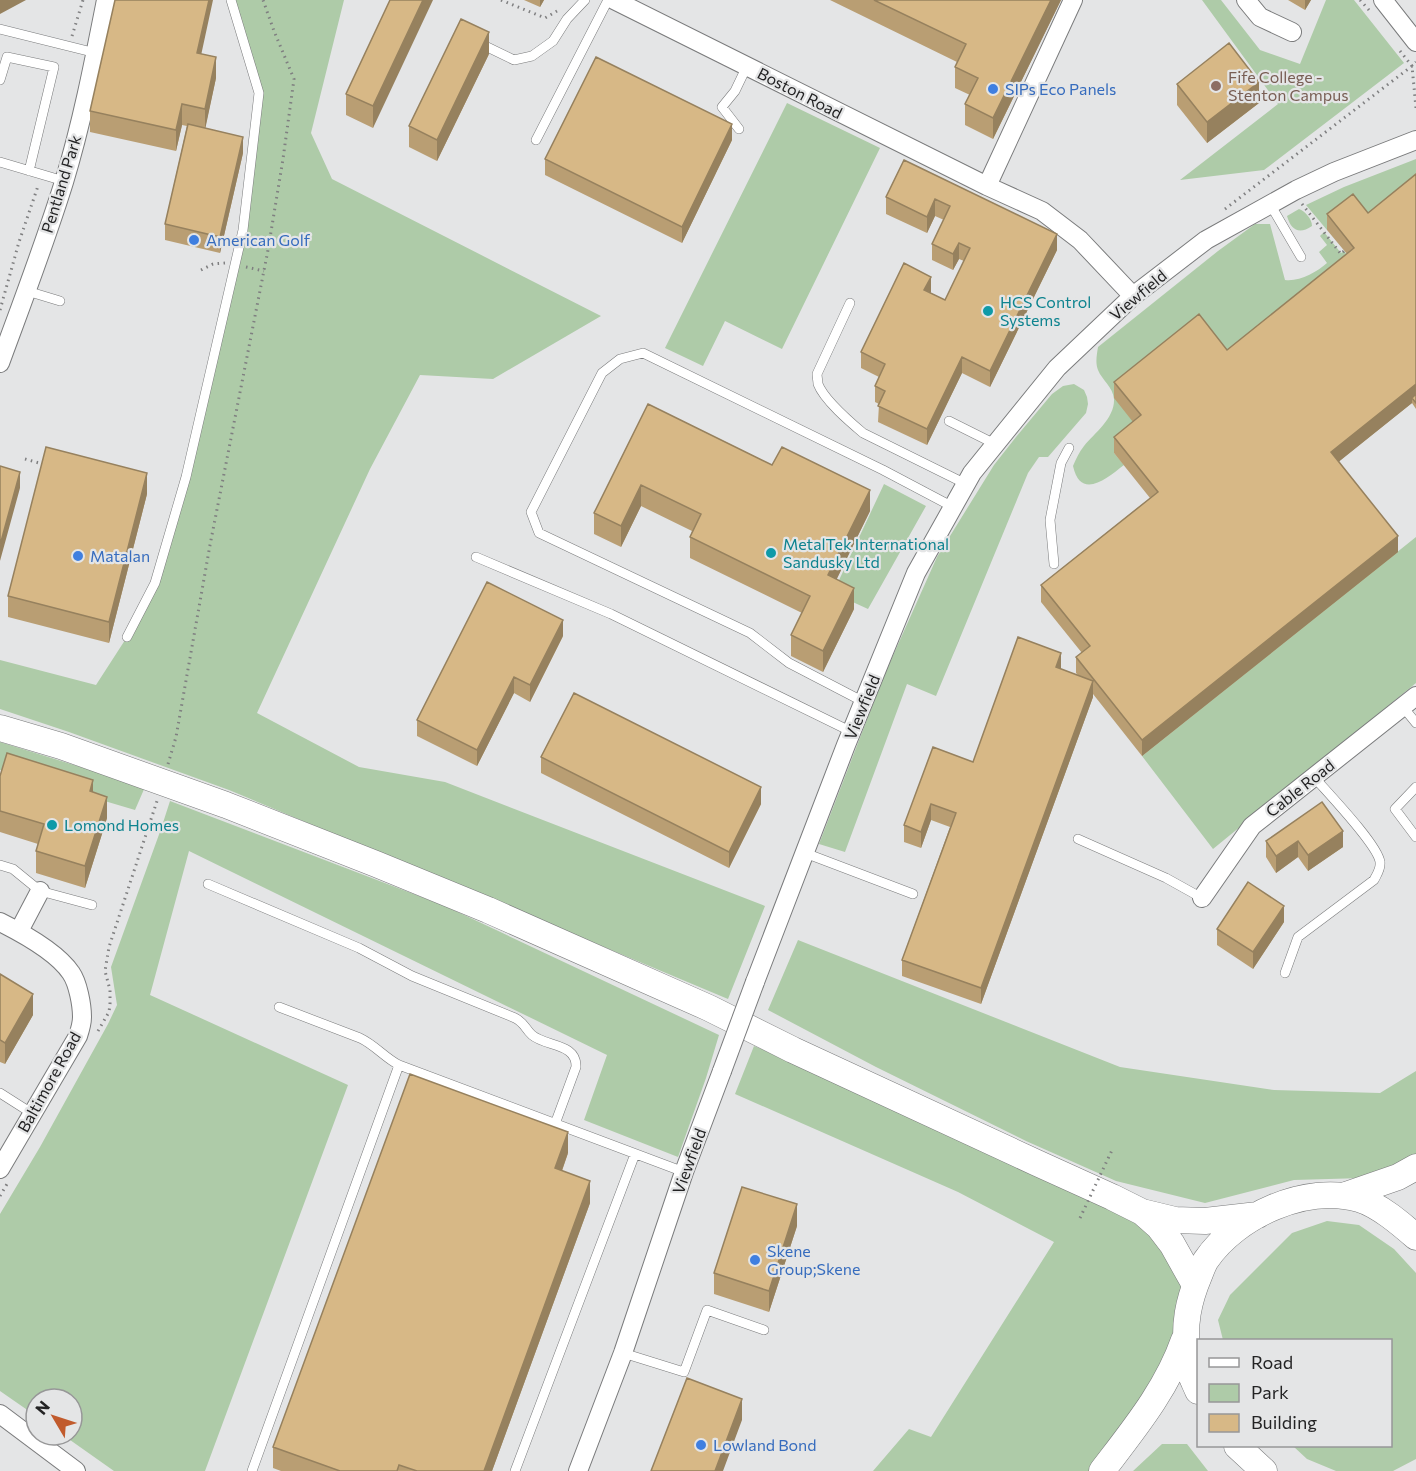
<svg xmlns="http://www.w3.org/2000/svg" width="1416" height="1471" font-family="Commissioner,sans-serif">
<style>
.green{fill:#aecba8}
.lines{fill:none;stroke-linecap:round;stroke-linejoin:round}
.service-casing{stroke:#7a7b7c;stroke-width:10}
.minor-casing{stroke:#7a7b7c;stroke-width:20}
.secondary-casing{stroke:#7a7b7c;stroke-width:27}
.path{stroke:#7f7f80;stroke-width:3;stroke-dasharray:1.5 4.5;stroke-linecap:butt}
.service{stroke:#fff;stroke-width:9}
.minor{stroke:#fff;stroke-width:18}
.secondary{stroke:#fff;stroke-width:26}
.minor-bridge-casing{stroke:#7a7b7c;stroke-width:20;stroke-linecap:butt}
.path-bridge{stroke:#7f7f80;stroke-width:3;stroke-dasharray:1.5 4.5;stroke-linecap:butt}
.minor-bridge{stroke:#fff;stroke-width:18}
.wall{fill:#b99e73}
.shaded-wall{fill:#96815e}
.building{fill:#d7b886;stroke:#96815e;stroke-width:1.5}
.education-dot{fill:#8d6e63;stroke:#e4e5e6;stroke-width:2}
.shop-dot{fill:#3f7fe0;stroke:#e4e5e6;stroke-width:2}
.culture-dot{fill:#0f9aa8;stroke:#e4e5e6;stroke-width:2}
.labels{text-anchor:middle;stroke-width:4.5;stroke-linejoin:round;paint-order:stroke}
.education-label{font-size:16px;fill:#785e54;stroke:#e4e5e6;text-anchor:start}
.shop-label{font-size:16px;fill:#366cbe;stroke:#e4e5e6;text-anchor:start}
.street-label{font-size:16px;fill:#232324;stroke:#e4e5e6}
.culture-label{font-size:16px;fill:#0d838f;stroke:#e4e5e6;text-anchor:start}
</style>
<rect width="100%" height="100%" fill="#e4e5e6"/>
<path class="green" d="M231,0H344L311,133L332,179L601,316L493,379L420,375L370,469L257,713L359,767L445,782L765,906L728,999L229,790L69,732L0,709V660L96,685L127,637L155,583L243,230L259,93Z
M1202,0H1221L1260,50L1300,64L1326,0H1354L1404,63L1264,170L1180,180L1278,104Z
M787,103L880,148L782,349L725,321L703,366L665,348Z
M1416,159V191L1368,229L1327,230L1306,205L1344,187Z
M1299,209C1305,211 1312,219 1312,226C1299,235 1291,230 1287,216Z
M1255,224H1270L1285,280C1299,282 1317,272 1327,263L1319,252L1327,245L1320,236L1324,232L1341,253L1344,251L1354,264L1114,453L1124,465C1107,478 1081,501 1073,466C1076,459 1079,452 1084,446C1095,433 1115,418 1114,399C1113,387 1102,380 1098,370C1095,363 1097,354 1098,347L1218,251Z
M1074,384L1084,390L1087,397L1088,404L1086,413L1048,457H1039L1028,473L936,696L907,684L845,852L819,844L883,678L937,557L994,465L1016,437L1052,394L1063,386Z
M884,484L926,506L868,609L833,593Z
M1416,537V683L1213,849L1142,756Z
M0,742L145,787L135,810L0,770Z
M170,801L445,906L719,1035L706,1078L678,1157L584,1120L607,1055L189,851L150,995L348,1085L205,1471H114L63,1435H72V1399H36V1416L0,1391V1214L40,1147L108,1024L117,1005L111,967L161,829Z
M798,940L1120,1067L1274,1090L1380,1093L1416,1071V1167L1398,1177L1294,1180L1205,1203L1116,1181L1026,1141L876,1067L768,1010Z
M754,1046L821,1073L1142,1212L1184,1263L1186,1336L1102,1471H873L909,1429L931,1437L1054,1242L958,1192L735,1094Z
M1327,1221L1359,1225L1394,1249L1416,1273V1459L1393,1471H1336L1307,1459L1293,1446H1390V1340H1223L1218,1320L1230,1295L1292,1233Z
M1162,1444H1187L1208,1471H1133Z"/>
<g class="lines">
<defs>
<path id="service" d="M0,29L96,53
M479,43L514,60L532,56L553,41L567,19L585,0
M0,80L7,57L54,67L29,171
M739,129L722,107L735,91L747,66
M536,140L608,0
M0,162L64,181
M1270,204L1301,257
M27,291L60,301
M850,303L817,374C817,376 818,382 818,384C824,400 850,422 863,433L966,484
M949,421L995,444
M476,557L611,614L852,732
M1054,564L1050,520L1061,463L1069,448
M127,637L155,583L186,477L243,230L259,93L231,0
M864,702L789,663L750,633L539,533L531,512L602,373L620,359L643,353L883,470L953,507
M1403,707L1416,723
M1416,787L1395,809L1416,837
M1078,839L1166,878L1202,898
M805,853L913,894
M0,865L13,869L40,891L92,905
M208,884L359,948L412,976L515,1018C525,1023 525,1029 532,1035C546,1047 577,1043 576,1067L555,1124
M1285,973L1298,937L1374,880C1377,874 1381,869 1380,862C1378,845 1328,793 1314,777
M279,1007L360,1038C375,1045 385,1058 399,1065L684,1172
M0,1093L33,1114
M623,1353L684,1372L707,1310L764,1330
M252,1471L399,1065
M515,1471L635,1154"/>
<path id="minor" d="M614,0L987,186L1042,211L1080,240L1133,296
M1246,0L1260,17L1292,32
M1383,0L1416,42
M987,186L1073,0
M0,363C22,303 45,243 64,182C82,123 94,61 106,0
M1202,898L1252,826L1416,696
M0,922C22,933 57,952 71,973C78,983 82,1005 82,1017C82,1023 80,1030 78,1036L0,1169
M19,931L40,891
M755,982L846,745L916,573L972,473L1057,368L1133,296L1206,240L1296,190L1334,172L1416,140
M0,1414L76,1471
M578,1471L623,1353L684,1172L722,1071"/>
<path id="secondary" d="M0,728L61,746L226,805L376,864L488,910L709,1008L793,1050L1037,1163L1112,1197L1142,1212L1175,1220L1205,1221L1258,1215
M1343,1196L1398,1177L1416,1167
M1142,1212L1159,1227L1172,1244L1195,1285
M1198,1391C1196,1386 1193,1380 1191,1375C1188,1368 1188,1359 1187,1352C1184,1324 1188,1302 1199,1276C1201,1271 1203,1265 1206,1260C1237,1215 1306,1184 1359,1199C1379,1205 1401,1224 1416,1237
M1237,1446L1264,1471
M1102,1471C1134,1429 1167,1389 1184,1340"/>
</defs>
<use href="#service" class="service-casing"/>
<use href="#minor" class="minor-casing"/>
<use href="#secondary" class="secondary-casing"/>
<path class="path" d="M501,0L545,18L557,11
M1360,0L1369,10
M72,36L83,0
M1400,51L1412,66L1416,62
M1302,204L1341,254L1344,251
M1225,209L1412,66L1416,108
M246,267L264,271
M201,270L213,264L225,263
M0,310L19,242L38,186
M25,459L46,465
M168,764L176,737L210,545L268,250L283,159L294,79L274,31L263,0
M98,1031L109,1012L110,1004V990L105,971L109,947L157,801
M0,1196L7,1184"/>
<use href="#service" class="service"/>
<use href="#minor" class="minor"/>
<use href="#secondary" class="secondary"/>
<defs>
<path id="minor-bridge" d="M722,1071L755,982"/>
</defs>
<use href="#minor-bridge" class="minor-bridge-casing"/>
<path class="path-bridge" d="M1080,1218L1113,1148"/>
<use href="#minor-bridge" class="minor-bridge"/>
</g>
<path class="wall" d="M390,0L373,128L346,115V94Z
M524,0H544L540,7Z
M830,0H1061L993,139L965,125V104L970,95L955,88V67L957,62Z
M1288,0H1311L1305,10Z
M202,54L216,78L205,128L243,153L220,253L165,240V224L187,126L182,125L176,151L90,132V111Z
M489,54L437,161L409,147V126Z
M1177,84L1259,103L1207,143L1177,105Z
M732,140L682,243L545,175V159Z
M904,160L1057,250L990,387L962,373L927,445L878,422L879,404L875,402V386L879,377L861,368V352L931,293L945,300L964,261L959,259L953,270L932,260V244L944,220L935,216L927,233L886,214V197Z
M1416,174V409L1412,403L1339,461L1398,552L1142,756L1093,694V697L981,1004L902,976V960L950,827L931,820L921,848L904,842V825L973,762L1061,669L1078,675L1076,673V657L1082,653L1041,602V585L1150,498L1114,453V437L1133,422L1114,398V382L1227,350L1347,254L1327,230V214L1368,213Z
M648,404L772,465L870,511L836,580L854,609L823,672L791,656V635L802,613L690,558V537L692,531L641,506L621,547L594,534V513Z
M147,494L109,643L8,617V596Z
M563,636L530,702L514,693L477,766L417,736V720Z
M541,757L761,804L729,868L541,773Z
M0,776L93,792L107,818L85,888L36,873V851L38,844L0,832Z
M1343,831V847L1308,871L1298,857L1276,873L1266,857V841Z
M1284,922L1253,969L1217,945V929Z
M0,974L33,1015L5,1064L0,1062Z
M568,1153L562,1171L590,1203L492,1471H281L273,1468V1447Z
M797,1226L769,1312L714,1294V1273Z"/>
<path class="shaded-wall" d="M0,0H26L0,14Z
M209,0H213L197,74V53Z
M423,0H433L373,128V106Z
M540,0H544L540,7Z
M1051,0H1061L993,139V118Z
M1305,0H1311L1305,10Z
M489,32V54L437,161V140Z
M216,57V78L205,130V109Z
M1259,82V103L1207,143V122Z
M182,104V125L176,151V130Z
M732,124V140L682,243V227Z
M243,137V153L220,253V237Z
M935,199V216L927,233V217Z
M1057,234V250L990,387V371Z
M959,243V259L953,270V254Z
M931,277V293L924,290Z
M962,357V373L927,445V429Z
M1416,384V400L1412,398V403L1331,468V452Z
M20,472V488L0,561V545Z
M147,473V494L109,643V622Z
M641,485V506L621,547V526Z
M870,490V511L828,597V575Z
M1398,536V552L1142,756V740Z
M854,588V609L823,672V651Z
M563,620V636L530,702V685Z
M1061,653V669L1056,667Z
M514,677V693L477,766V750Z
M1093,681V697L981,1004V988Z
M93,780V801L90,791Z
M761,787V804L729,868V852Z
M107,797V818L85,888V866Z
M931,804V820L921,848V832Z
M1343,831V847L1308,871V855Z
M1298,841V857L1276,873V856Z
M1284,906V922L1253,969V952Z
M33,994V1015L5,1064V1043Z
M568,1132V1153L555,1190V1168Z
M590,1181V1203L492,1471H484Z
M797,1204V1226L769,1312V1291Z
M742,1399V1420L723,1471H715Z"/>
<path class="building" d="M115,0H209L197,53L216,57L205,109L182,104L176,130L90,111Z
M390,0H423L373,106L346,94Z
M874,0H1051L993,118L965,104L978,78L955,67L966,44Z
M461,19L489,32L437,140L409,126Z
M1229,43L1259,82L1207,122L1177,84Z
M596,57L732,124L682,227L545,159Z
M188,124L243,137L220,237L165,224Z
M904,160L1057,234L990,371L962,357L927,429L878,406L885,391L875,386L885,364L861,352L904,263L931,277L924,290L945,300L970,248L959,243L953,254L932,244L950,206L935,199L927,217L886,197Z
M1416,174V384L1331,452L1398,536L1142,740L1076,657L1090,646L1041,585L1158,492L1114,437L1141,415L1114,382L1199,314L1227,350L1354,248L1327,214L1353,194L1368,213Z
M1416,394V403L1412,398Z
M648,404L772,465L782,447L870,490L828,575L854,588L823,651L791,635L810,596L690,537L701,514L641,485L621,526L594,513Z
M46,447L147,473L109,622L8,596Z
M0,466L20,472L0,545Z
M487,582L563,620L530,685L514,677L477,750L417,720Z
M1018,637L1061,653L1056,667L1093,681L981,988L902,960L956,813L931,804L921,832L904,825L933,747L973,762Z
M574,693L761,787L729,852L541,757Z
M7,753L93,780L90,791L107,797L85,866L36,851L44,824L0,811V776Z
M1322,802L1343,831L1308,855L1298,841L1276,856L1266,841Z
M1248,882L1284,906L1253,952L1217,929Z
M0,974L33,994L5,1043L0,1040Z
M410,1074L568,1132L555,1168L590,1181L484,1471H417L399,1465L397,1471H340L273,1447Z
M742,1187L797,1204L769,1291L714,1273Z
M687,1378L742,1399L715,1471H651Z"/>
<circle class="education-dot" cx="1216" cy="86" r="6"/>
<g class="shop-dot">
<circle cx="993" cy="89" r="6"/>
<circle cx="194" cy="240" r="6"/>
<circle cx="78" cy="556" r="6"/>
<circle cx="755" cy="1260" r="6"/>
<circle cx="701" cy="1445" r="6"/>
</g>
<g class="culture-dot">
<circle cx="988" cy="311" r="6"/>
<circle cx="771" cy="553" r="6"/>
<circle cx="52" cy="825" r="6"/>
</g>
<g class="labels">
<g class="education-label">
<text x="1228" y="83">Fife College -<tspan x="1228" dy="18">Stenton Campus</tspan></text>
</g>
<g class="shop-label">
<text x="1005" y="95">SIPs Eco Panels</text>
<text x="206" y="246">American Golf</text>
<text x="90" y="562">Matalan</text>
<text x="767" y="1257">Skene<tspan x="767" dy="18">Group;Skene</tspan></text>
<text x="713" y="1451">Lowland Bond</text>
</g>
<g class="street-label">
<text transform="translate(800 93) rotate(27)" y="6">Boston Road</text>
<text transform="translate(61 184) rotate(-73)" y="6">Pentland Park</text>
<text transform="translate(1138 295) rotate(-40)" y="6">Viewfield</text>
<text transform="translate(862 707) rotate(-68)" y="6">Viewfield</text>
<text transform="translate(1300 788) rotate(-38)" y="6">Cable Road</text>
<text transform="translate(49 1082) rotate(-61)" y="6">Baltimore Road</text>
<text transform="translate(689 1161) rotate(-70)" y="6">Viewfield</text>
</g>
<g class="culture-label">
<text x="1000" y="308">HCS Control<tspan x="1000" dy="18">Systems</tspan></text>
<text x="783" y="550">MetalTek International<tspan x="783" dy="18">Sandusky Ltd</tspan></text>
<text x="64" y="831">Lomond Homes</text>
</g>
</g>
<rect x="1197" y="1339" width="195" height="108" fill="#e4e5e6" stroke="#979798" stroke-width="1.5"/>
<rect x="1209" y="1358" width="30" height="9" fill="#ffffff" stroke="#979798" stroke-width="1.5"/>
<text x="1251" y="1369" font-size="18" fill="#232324">Road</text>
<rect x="1209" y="1384" width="30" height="18" fill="#aecba8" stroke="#979798" stroke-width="1.5"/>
<text x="1251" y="1399" font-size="18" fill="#232324">Park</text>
<rect x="1209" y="1414" width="30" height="18" fill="#d7b886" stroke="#979798" stroke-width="1.5"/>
<text x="1251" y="1429" font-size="18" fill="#232324">Building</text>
<g transform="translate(54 1417) rotate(309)"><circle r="28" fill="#e4e5e6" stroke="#979798" stroke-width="1.5"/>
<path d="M0-4.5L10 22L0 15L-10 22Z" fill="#c15b2d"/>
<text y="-9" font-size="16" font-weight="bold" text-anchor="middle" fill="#232324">N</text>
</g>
</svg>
